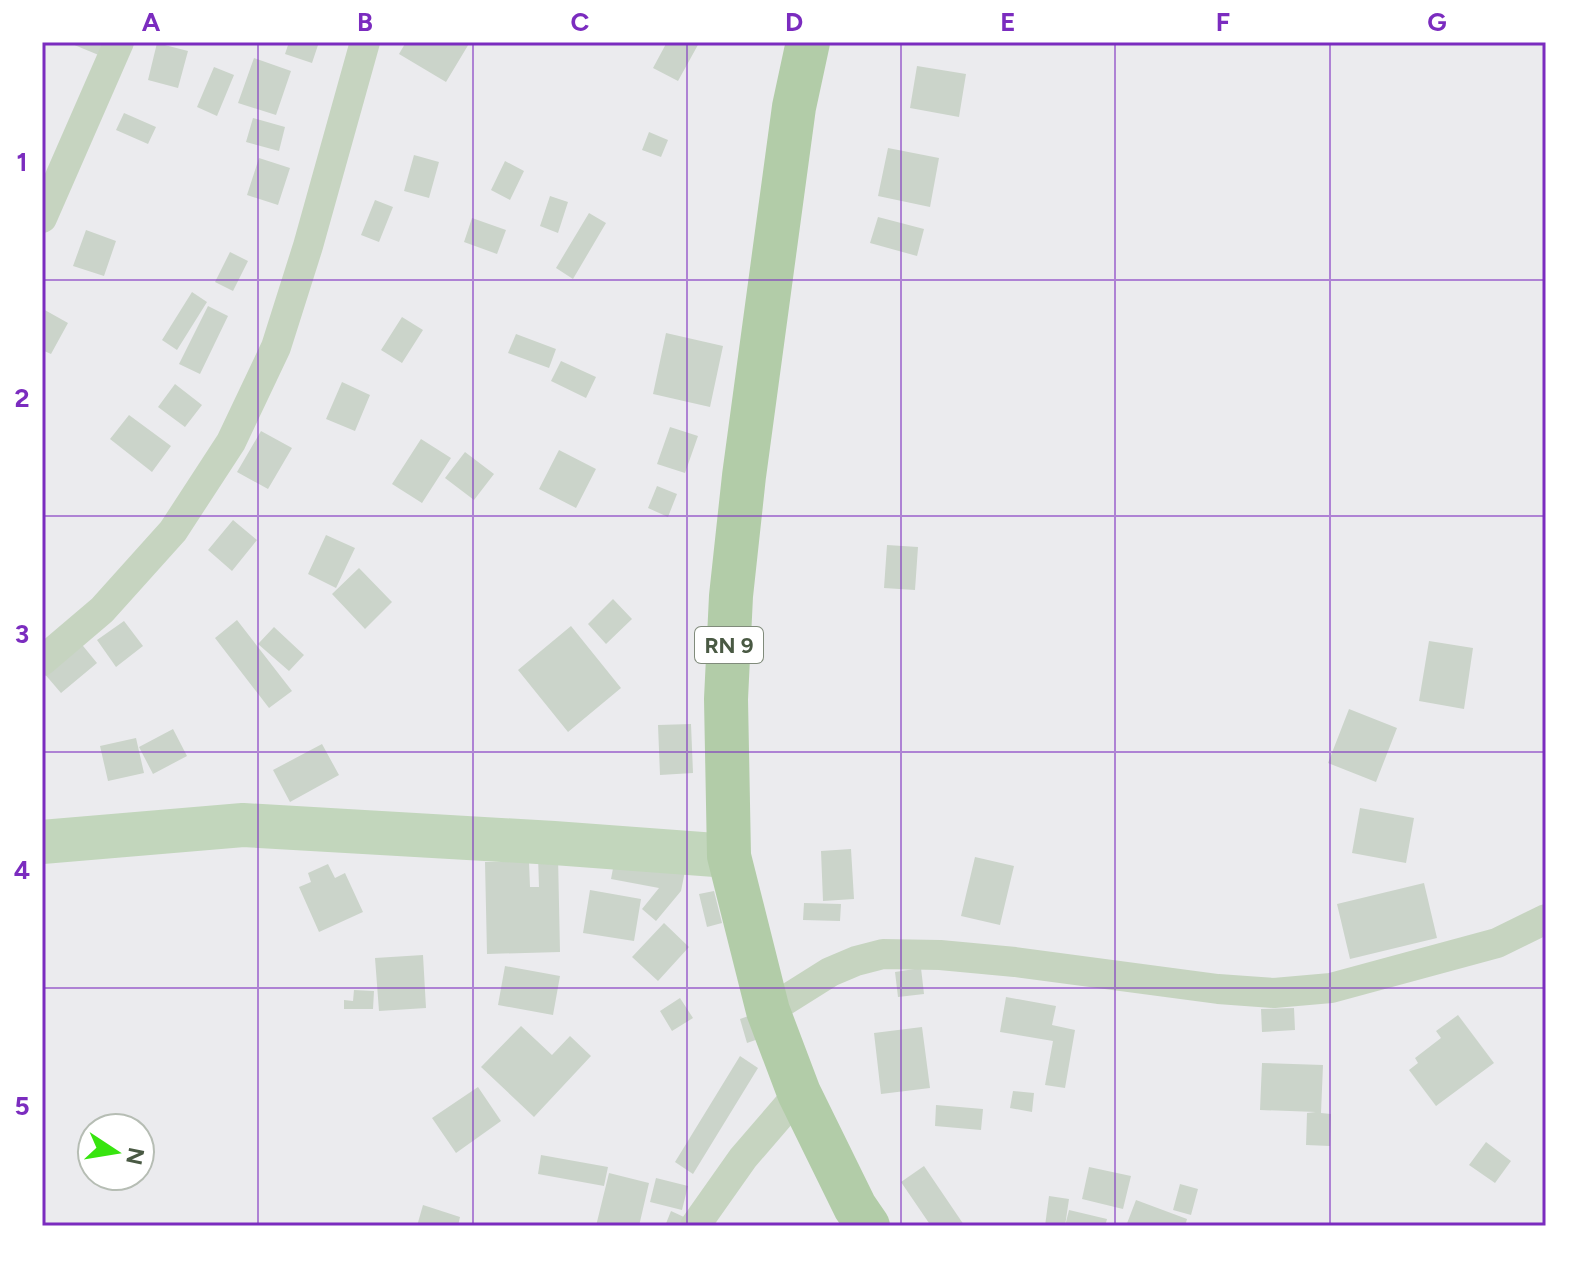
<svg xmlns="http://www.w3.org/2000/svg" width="1588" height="1268" font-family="Figtree,sans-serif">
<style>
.building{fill:#cbd4ca}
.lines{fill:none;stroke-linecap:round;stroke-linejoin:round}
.street{stroke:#c6d4c0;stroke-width:30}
.secondary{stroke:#c2d6bc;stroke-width:44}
.primary{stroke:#b2cca8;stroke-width:44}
.grid{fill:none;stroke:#7b2cbf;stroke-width:2;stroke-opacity:0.55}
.labels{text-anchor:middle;stroke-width:6;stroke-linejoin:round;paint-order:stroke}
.shield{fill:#fff;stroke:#808b7b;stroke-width:2}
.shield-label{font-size:22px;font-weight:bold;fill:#495943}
.neatline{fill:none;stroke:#7b2cbf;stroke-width:3}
.grid-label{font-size:26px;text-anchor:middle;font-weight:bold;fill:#7b2cbf}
</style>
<rect width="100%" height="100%" fill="#ebebee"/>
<path class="building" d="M73,42H106L101,56L72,44Z
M289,42H319L312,63L285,54Z
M406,42H470L446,82L399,54Z
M667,42L699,43L678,81L653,68Z
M157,43L188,51L178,88L148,80Z
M254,58L291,71L276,115L238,103Z
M917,66L966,74L959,117L910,108Z
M214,67L234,75L217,116L197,107Z
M124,113L156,127L148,144L116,130Z
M253,118L285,127L279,151L246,142Z
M649,132L668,140L661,157L642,150Z
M888,148L939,158L930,207L878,196Z
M414,155L439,162L429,198L404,191Z
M259,158L290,168L278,205L247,195Z
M505,161L524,171L510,200L491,190Z
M550,196L568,202L558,233L540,226Z
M375,200L393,207L379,242L361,235Z
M589,213L606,223L573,279L556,268Z
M878,217L924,229L917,256L870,243Z
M472,218L506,230L497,254L464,242Z
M86,230L116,241L104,276L73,266Z
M230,252L248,261L233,291L215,282Z
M192,292L207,302L177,350L162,340Z
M208,306L228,316L200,374L179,364Z
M43,309L68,323L51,354L42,350Z
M402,317L423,330L402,363L381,350Z
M666,333L723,346L710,407L653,394Z
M516,334L556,349L549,368L508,353Z
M561,361L596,377L586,398L551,381Z
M342,382L370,395L355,431L326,419Z
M175,384L202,405L185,427L158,407Z
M129,415L171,446L152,472L110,439Z
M670,427L698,436L685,473L657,464Z
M261,431L292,448L268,489L237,472Z
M421,439L451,458L422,503L392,484Z
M559,450L596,469L576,508L539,489Z
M465,452L494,474L474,500L445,478Z
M657,486L677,494L668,517L648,508Z
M233,520L257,540L232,571L208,550Z
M326,535L355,548L336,588L308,574Z
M887,545L918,547L915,590L884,588Z
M359,568L392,602L365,629L332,594Z
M613,599L632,619L606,644L588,624Z
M237,620L292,691L269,708L215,638Z
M124,621L143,646L116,667L97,640Z
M571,626L621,688L568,732L518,670Z
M274,627L304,655L289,671L258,644Z
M79,641L97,663L61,693L43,672Z
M1429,641L1473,648L1464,709L1419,701Z
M1349,709L1397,728L1376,782L1328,763Z
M691,724L693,773L660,775L658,725Z
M173,729L187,756L153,774L139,747Z
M136,738L144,773L108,781L100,746Z
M322,744L339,775L290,802L273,770Z
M1360,808L1414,818L1406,863L1352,853Z
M851,849L854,899L823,901L821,851Z
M538,856H558L560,952L487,954L485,862H529L530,887H539Z
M975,857L1014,866L1000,925L961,916Z
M615,858L685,871L681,891L656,921L642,909L659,888L611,879Z
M328,864L335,878L345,873L363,912L319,932L299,887L311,882L308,873Z
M1424,883L1437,938L1350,959L1337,904Z
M590,890L641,899L634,941L583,933Z
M714,891L722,923L707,927L699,894Z
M804,903L841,904L840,921L803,920Z
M664,923L689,947L658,981L632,957Z
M423,955L426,1008L379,1011L375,958Z
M505,966L560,976L553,1015L498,1005Z
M921,968L924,994L898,997L895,972Z
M354,990L374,991L373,1009H344V1000L353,1001Z
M1006,997L1056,1006L1052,1025L1075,1030L1065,1088L1045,1085L1053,1041L1000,1032Z
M680,998L693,1018L672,1031L660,1011Z
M1294,1008L1295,1030L1262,1032L1261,1009Z
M757,1013L764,1037L747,1043L740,1019Z
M1458,1015L1494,1063L1436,1106L1409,1070L1418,1063L1415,1058L1441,1038L1436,1031Z
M521,1026L552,1055L570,1036L591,1056L534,1117L481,1067Z
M922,1027L930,1088L881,1094L874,1033Z
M740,1056L758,1068L693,1174L675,1162Z
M1262,1063L1323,1065L1321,1113L1331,1114L1330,1146L1306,1145L1307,1113L1316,1112L1260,1110Z
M478,1087L501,1121L456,1153L432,1118Z
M1013,1091L1034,1093L1032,1112L1010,1108Z
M936,1105L983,1109L981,1130L935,1126Z
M1486,1142L1511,1161L1495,1183L1469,1165Z
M541,1155L608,1167L604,1186L538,1174Z
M924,1166L964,1225L962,1226H931L901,1182Z
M1089,1167L1131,1176L1123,1209L1082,1199Z
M609,1173L649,1183L639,1226H596Z
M656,1178L688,1186L682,1210L650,1202Z
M1180,1184L1198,1189L1191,1215L1173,1210Z
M1049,1196L1069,1199L1065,1226H1045Z
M1136,1200L1187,1219L1185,1226H1126Z
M423,1205L460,1217L458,1226H417Z
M1069,1210L1107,1219L1105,1226H1065Z
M671,1211L684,1217L680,1226H665Z"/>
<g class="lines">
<path class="street" d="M42,218L119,42
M42,661L102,610L173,531L231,442L276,347L308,246L365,42
M768,1011L830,972L856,961L883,954L940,955L1015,962L1218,989L1274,993L1331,988L1497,943L1546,919
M695,1226L743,1158L799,1093"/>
<path class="secondary" d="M42,842L243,825L554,843L729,856"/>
<path class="primary" d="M808,42L794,107L744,476L731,596L726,699L729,856L768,1011L799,1093L855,1207L868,1226"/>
</g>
<path class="grid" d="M258,42V1226M473,42V1226M687,42V1226M901,42V1226M1115,42V1226M1330,42V1226M42,280H1546M42,516H1546M42,752H1546M42,988H1546"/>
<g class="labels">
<rect class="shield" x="695" y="627" width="68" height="36" rx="6"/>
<g class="shield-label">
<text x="729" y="653">RN 9</text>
</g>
</g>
<rect width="1588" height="1268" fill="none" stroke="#ffffff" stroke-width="88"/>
<g transform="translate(116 1152) rotate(102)"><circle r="38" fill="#ffffff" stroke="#b6bdb4" stroke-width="2"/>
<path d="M0-6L14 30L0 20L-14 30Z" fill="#37e40f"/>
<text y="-12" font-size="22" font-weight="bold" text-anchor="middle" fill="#495943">N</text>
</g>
<rect x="44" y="44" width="1500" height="1180" class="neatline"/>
<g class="grid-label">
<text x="151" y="31">A</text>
<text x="365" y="31">B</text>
<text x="580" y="31">C</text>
<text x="794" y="31">D</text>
<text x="1008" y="31">E</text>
<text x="1223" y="31">F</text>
<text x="1437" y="31">G</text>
<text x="22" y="171">1</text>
<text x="22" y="407">2</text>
<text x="22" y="643">3</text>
<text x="22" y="879">4</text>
<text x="22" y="1115">5</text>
</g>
</svg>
